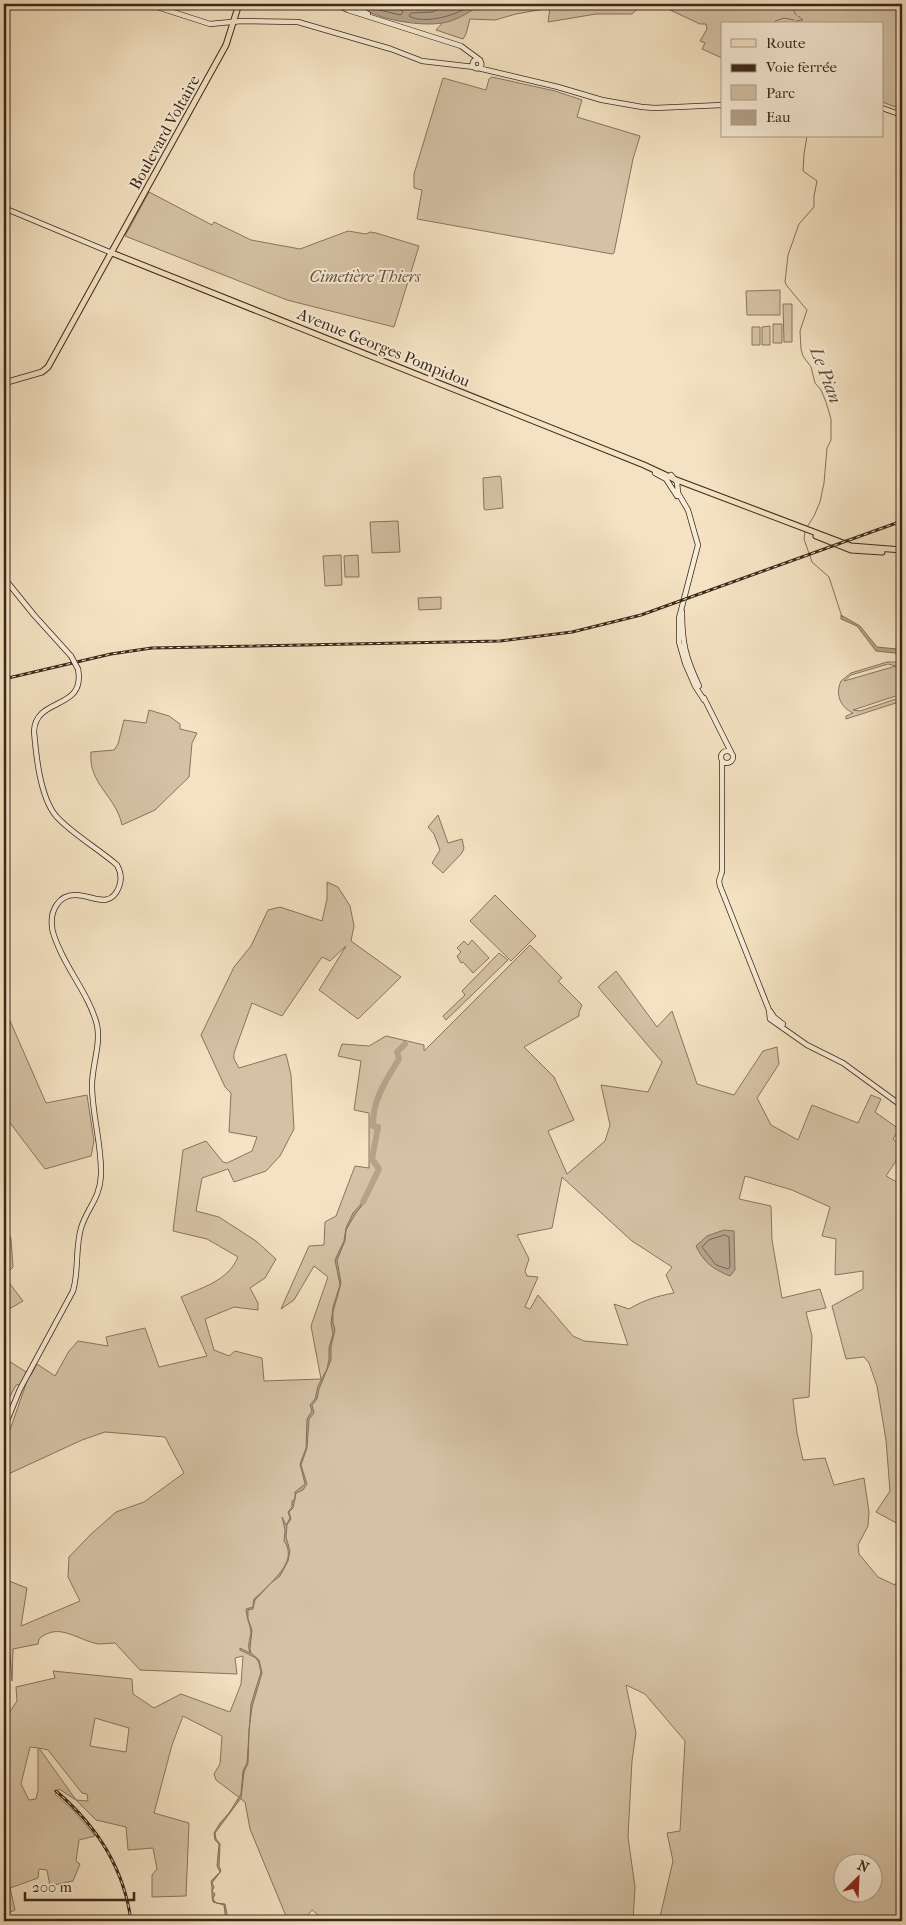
<svg xmlns="http://www.w3.org/2000/svg" width="906" height="1925" font-family="'IM FELL French Canon',serif">
<style>
.green{fill:#d5c2a5;stroke:#887460;fill-rule:evenodd}
.water{fill:#b5a289;stroke:#84715d}
.lines{fill:none;stroke-linecap:round;stroke-linejoin:round}
.shore{stroke:#786452;stroke-width:1}
.stream{stroke:#84715d;stroke-width:1}
.river{stroke:#b5a289;stroke-width:6}
.secondary-casing{stroke:#3b271a;stroke-width:6}
.primary-casing{stroke:#3b271a;stroke-width:7}
.secondary{stroke:#f8ecd7;stroke-width:4.5}
.primary{stroke:#f4e2c2;stroke-width:5}
.rail-casing{stroke:#3b271a;stroke-width:3}
.rail{stroke:#f8ecd7;stroke-width:1;stroke-dasharray:4;stroke-linecap:butt}
.secondary-bridge-casing{stroke:#3b271a;stroke-width:6;stroke-linecap:butt}
.secondary-bridge{stroke:#f8ecd7;stroke-width:4.5}
.labels{text-anchor:middle;stroke-width:4;stroke-linejoin:round;paint-order:stroke}
.street-label{font-size:16px;fill:#3b271a;stroke:#f8ecd7}
.park-label{font-size:16px;font-style:italic;fill:#624e3d;stroke:#f8ecd7}
.water-label{font-size:18px;font-style:italic;fill:#604c3b;stroke:#f8ecd7}
</style>
<rect width="100%" height="100%" fill="#f4e2c2"/>
<filter id="stains"><feTurbulence type="fractalNoise" baseFrequency=".004" numOctaves="4"/><feColorMatrix values="0 0 0 0 .2 0 0 0 0 .09 0 0 0 0 .02 0 0 0 .5 -.17"/></filter>
<radialGradient id="worn" r=".72"><stop offset=".6" stop-color="#630" stop-opacity="0"/><stop offset="1" stop-color="#630" stop-opacity=".3"/></radialGradient>
<path class="green" d="M472,4H642L632,14H596L548,22L550,8L516,14L495,20L470,19L466,34L463,39L436,30L453,11Z
M665,4H902V94H900L896,107L882,102V24H722V58L702,49L705,43L700,41L707,29L706,24H700L668,9Z
M492,77L555,91L582,100L577,117L640,136L633,159L614,253L612,254L417,219L422,190L414,188V174L443,78L486,90L489,79Z
M149,192L212,225L214,222L251,240L300,249L348,231L366,234L370,232L376,233L419,246L394,327L287,300L125,236Z
M780,290V315H747L746,291Z
M783,304H792V342H784Z
M773,324H782V343H773Z
M770,326V345H762V327Z
M752,327H760V345H752Z
M500,476L501,478L503,508L486,510L484,509L483,478Z
M398,521L400,552L372,553L370,522Z
M341,555L342,585L325,586L323,556Z
M358,555L359,577H345L344,556Z
M441,597V609L419,610L418,598Z
M887,662H896L902,666V670L896,666L902,688V694L853,710L860,711L902,697V701L846,719V716L853,713C840,707 835,694 841,681L851,673ZM888,664L896,666L844,681L851,675Z
M149,710L169,716L180,724V729L197,733L192,743L189,777L155,810L122,825C116,796 88,784 91,752L114,750L118,744L124,720L146,723Z
M438,815L448,843L462,839L464,848L462,853L443,873L432,863L440,850L434,834L428,827Z
M327,882L338,887L350,906L354,926L351,941L401,977L358,1019L319,990L346,946L330,961L322,957L282,1016L252,1003L234,1053V1059L239,1068L286,1054L291,1075L294,1129L280,1156L266,1171L234,1182L228,1169L202,1178L196,1211L219,1217L256,1241L276,1259L265,1278L250,1288L258,1303V1310L234,1307L205,1319L214,1350L229,1356L235,1351L262,1358L264,1381L321,1379L311,1326L328,1277L314,1266L294,1300L281,1309L309,1246L324,1245L325,1222L336,1216L355,1166L369,1168V1113L354,1110L361,1061L338,1056L342,1044L369,1046L386,1036L424,1045V1051L530,945L562,978L558,981L582,1005L579,1012V1016L524,1047L554,1077L574,1120L548,1131L567,1174L605,1141L610,1125L601,1085L648,1092L662,1062L598,987L616,971L657,1027L672,1011L697,1084L734,1095L763,1051L777,1047L779,1064L757,1098L771,1125L798,1140L812,1105L858,1123L871,1095L881,1099L875,1112L899,1129L893,1139L902,1147V1152L886,1176L902,1185V1526L876,1512L890,1491L886,1440L877,1386L869,1363L864,1357L846,1359L832,1306L863,1289V1271L835,1275L836,1239L822,1236L830,1207L792,1190L745,1176L739,1199L771,1206L772,1240L782,1298L820,1289L826,1308L806,1312L812,1336L809,1397L793,1399L797,1433L803,1460L825,1458L834,1485L864,1478L869,1512L868,1526L858,1545L859,1554L878,1577L895,1585L902,1571V1921H659L673,1861L667,1833L680,1831L685,1741L645,1694L626,1685L636,1733L632,1761L628,1837L635,1887L633,1921H325L312,1910L303,1921H288L250,1829L245,1802L216,1780L214,1774L220,1764L222,1736L183,1716L172,1745L154,1813L189,1823L186,1896L152,1897V1875L157,1869L153,1848L128,1850L126,1827L96,1820L76,1800L59,1789L55,1794L74,1811L95,1836L79,1840L76,1861L80,1864L73,1881L50,1886L47,1870L39,1869L38,1878L10,1888L15,1910L4,1915V1736L9,1713L17,1701L16,1687L55,1678L53,1671L132,1679L133,1694L154,1708L181,1694L230,1712L241,1684L243,1656L235,1658L237,1674L140,1670L115,1643C110,1643 104,1644 99,1644C78,1641 59,1621 39,1639L38,1644L13,1649L12,1681L4,1579L27,1588L21,1626L80,1601L68,1577L69,1557L90,1535L116,1512L144,1502L184,1473L165,1437L105,1432L82,1440L4,1476V1447L26,1384L16,1385L4,1408V1358L31,1375L37,1364L55,1376L69,1351L78,1341L108,1346L106,1337L145,1328L159,1367L207,1356L181,1297C203,1287 228,1281 238,1257L207,1239L173,1231L183,1150L206,1141L223,1162L227,1163L252,1151L257,1137L229,1132L231,1093L225,1087L201,1035L234,967L251,946L268,910L280,907L322,921L327,899ZM562,1177L632,1241L672,1267L666,1275L674,1293C657,1296 644,1300 629,1309L614,1304L628,1345L584,1341L573,1336L538,1295L530,1309L525,1307L538,1277L527,1276L525,1271L529,1259L517,1235L552,1228ZM95,1718L129,1728L126,1752L90,1746ZM30,1747L38,1748V1790L36,1799L29,1800L21,1784ZM39,1748L48,1750L82,1793L87,1794L88,1801L76,1800ZM844,1862H874V1892H844Z
M495,895L536,936L511,961L470,921Z
M472,940L489,958L473,973L463,962L461,963L457,956L461,952L457,948L464,941L468,945Z
M499,953L508,960L446,1020L443,1016L465,995L462,991Z
M4,1007L46,1103L87,1095L94,1141L91,1156L45,1169L4,1115Z
M4,1219L11,1239L13,1267L4,1276L23,1301L4,1312Z"/>
<path class="water" d="M357,4H398L408,8L432,7L440,4H482C471,11 459,19 447,22C426,28 373,20 357,4Z
M841,615L860,626L877,647L897,649L902,653V658L895,653L876,651L857,626L841,619Z
M363,1202L364,1203L356,1213L346,1230L345,1241L337,1260L341,1283L333,1312V1323L335,1330L331,1346V1360L319,1389L317,1399L312,1405L314,1413L309,1419L307,1448L301,1465L307,1484L303,1490L296,1493L293,1508L289,1512L291,1519L287,1525L286,1537L290,1551L288,1561L280,1576L271,1583L255,1600L253,1609L248,1610V1619L252,1630L250,1649L251,1653L259,1660L262,1673L252,1707L249,1729L248,1763L244,1772L241,1798L215,1833L216,1839L220,1844L219,1866L221,1871L212,1883L214,1887L212,1891L215,1894L213,1899L216,1903L225,1904L228,1919L226,1921L224,1905L213,1902C211,1895 213,1889 211,1881L220,1872L217,1866L219,1844L215,1840L214,1833L220,1823L229,1813L241,1794L243,1771L247,1763L251,1704L261,1672L259,1663L256,1658L240,1650V1648L250,1653C247,1645 250,1640 251,1633C251,1626 246,1618 246,1609L253,1607C253,1605 253,1602 254,1599C256,1597 261,1593 263,1591C275,1578 298,1560 284,1541L285,1530L282,1517L286,1525L290,1518L288,1512L292,1507V1501L295,1499V1492L305,1484L300,1464L306,1448L307,1419L312,1411L310,1405L315,1399L318,1386L327,1369L329,1359V1348L333,1334L331,1323L333,1307L340,1285L335,1260L344,1241L346,1228L353,1213Z
M724,1230L734,1231L735,1270L730,1276C713,1269 704,1263 696,1246L707,1236Z"/>
<g class="lines">
<path class="shore" d="M364,4L379,10L401,15L403,12L399,8L398,4
M440,4L438,9L433,12L411,13L409,16C424,25 459,15 473,4
M725,1235L729,1237L730,1267L728,1269L716,1265L702,1247L709,1240Z"/>
<path class="stream" d="M795,9L799,4
M794,11L796,15
M796,21L803,20L798,16
M775,24V21L784,18L794,20
M807,136L804,154L803,171L817,181L814,196V207L799,224L788,255L785,282L787,286L807,310L800,331L801,349L803,356L811,367L815,383L821,390L826,402L831,419V440L827,448L824,483L820,502L814,516L807,527
M805,531L804,539L812,562L829,577L842,617"/>
<path class="river" d="M363,1202L379,1169L372,1159L378,1127L373,1126C372,1101 386,1080 399,1059L397,1052L405,1044"/>
<defs>
<path id="secondary" d="M148,4L210,24L242,21L298,22L391,49L422,61L474,67
M336,4L348,10L461,46L480,60
M351,4L368,14
M472.5 64a4.5 4.5 0 1 1 9 0a4.5 4.5 0 1 1-9 0Z
M478,68L558,87L602,100L642,107L655,108L722,105
M882,108L902,115
M4,208L112,253
M655,473L666,479L677,496
M671,475L677,482L678,493L688,510L698,545L679,618V642L685,663L695,686L704,700
M4,578L34,615L71,656
M682,612C682,644 686,658 699,686
M704,698L731,752
M721 757a6 6 0 1 1 12 0a6 6 0 1 1-12 0Z
M722,871L719,881L720,886L769,1010L770,1019L807,1045L843,1063L902,1106
M722,872V761
M770,1011L774,1017L783,1024
M4,1428L20,1389L73,1291C79,1271 75,1249 81,1228C87,1208 100,1199 101,1175C102,1145 92,1115 92,1085C92,1066 101,1044 97,1025C90,997 70,974 59,948C56,941 52,933 52,926C50,911 59,894 76,895C92,895 110,910 119,887C122,879 121,872 117,865C99,849 72,834 56,816C40,797 36,755 34,731C36,696 86,711 78,669
M4,1664L6,1710L4,1723"/>
<path id="primary" d="M112,253L644,465L674,479L851,546L902,550
M4,383L42,372L48,367L226,45L239,4
M816,536L851,550L882,552"/>
</defs>
<use href="#secondary" class="secondary-casing"/>
<use href="#primary" class="primary-casing"/>
<use href="#secondary" class="secondary"/>
<use href="#primary" class="primary"/>
<defs>
<path id="rail" d="M4,679L111,654L152,648L500,641L572,632L641,615L902,521
M56,1791C96,1825 124,1868 131,1921"/>
</defs>
<use href="#rail" class="rail-casing"/>
<use href="#rail" class="rail"/>
<defs>
<path id="secondary-bridge" d="M71,656L78,669"/>
</defs>
<use href="#secondary-bridge" class="secondary-bridge-casing"/>
<use href="#secondary-bridge" class="secondary-bridge"/>
</g>
<g class="labels">
<g class="street-label">
<text transform="translate(164 132) rotate(-61)" y="6">Boulevard Voltaire</text>
<text transform="translate(384 347) rotate(22)" y="6">Avenue Georges Pompidou</text>
</g>
<g class="park-label">
<text x="365" y="282">Cimetière Thiers</text>
</g>
<g class="water-label">
<text transform="translate(826 375) rotate(69)" y="6">Le Pian</text>
</g>
</g>
<rect width="906" height="1925" fill="none" stroke="#f4e2c2" stroke-width="20"/>
<rect x="5" y="5" width="896" height="1915" fill="none" stroke="#3b271a" stroke-width="2.5"/>
<rect x="10" y="10" width="886" height="1905" fill="none" stroke="#3b271a"/>
<rect x="721" y="22" width="162" height="115" fill="#f8ecd7" stroke="#ac9d8b"/>
<rect x="731" y="39" width="25" height="8" fill="#f4e2c2" stroke="#ac9d8b"/>
<text x="766" y="48" font-size="15" fill="#3b271a">Route</text>
<rect x="731" y="64" width="25" height="8" fill="#3b271a" stroke="#ac9d8b"/>
<text x="766" y="72" font-size="15" fill="#3b271a">Voie ferrée</text>
<rect x="731" y="85" width="25" height="15" fill="#d5c2a5" stroke="#ac9d8b"/>
<text x="766" y="98" font-size="15" fill="#3b271a">Parc</text>
<rect x="731" y="110" width="25" height="15" fill="#b5a289" stroke="#ac9d8b"/>
<text x="766" y="122" font-size="15" fill="#3b271a">Eau</text>
<g transform="translate(858 1878) rotate(24)"><circle r="24" fill="#f8ecd7" stroke="#ac9d8b"/>
<path d="M0-4L9 19L0 12L-9 19Z" fill="#8f2418"/>
<text y="-8" font-size="14" font-weight="bold" text-anchor="middle" fill="#3b271a">N</text>
</g>
<path d="M25 1892v8h109v-8" fill="none" stroke="#3b271a" stroke-width="2.5"/>
<text x="32" y="1892" font-size="15" fill="#3b271a" stroke="#f8ecd7" stroke-width="4" paint-order="stroke">200 m</text>
<rect width="100%" height="100%" filter="url(#stains)"/>
<rect width="100%" height="100%" fill="url(#worn)"/>
</svg>
